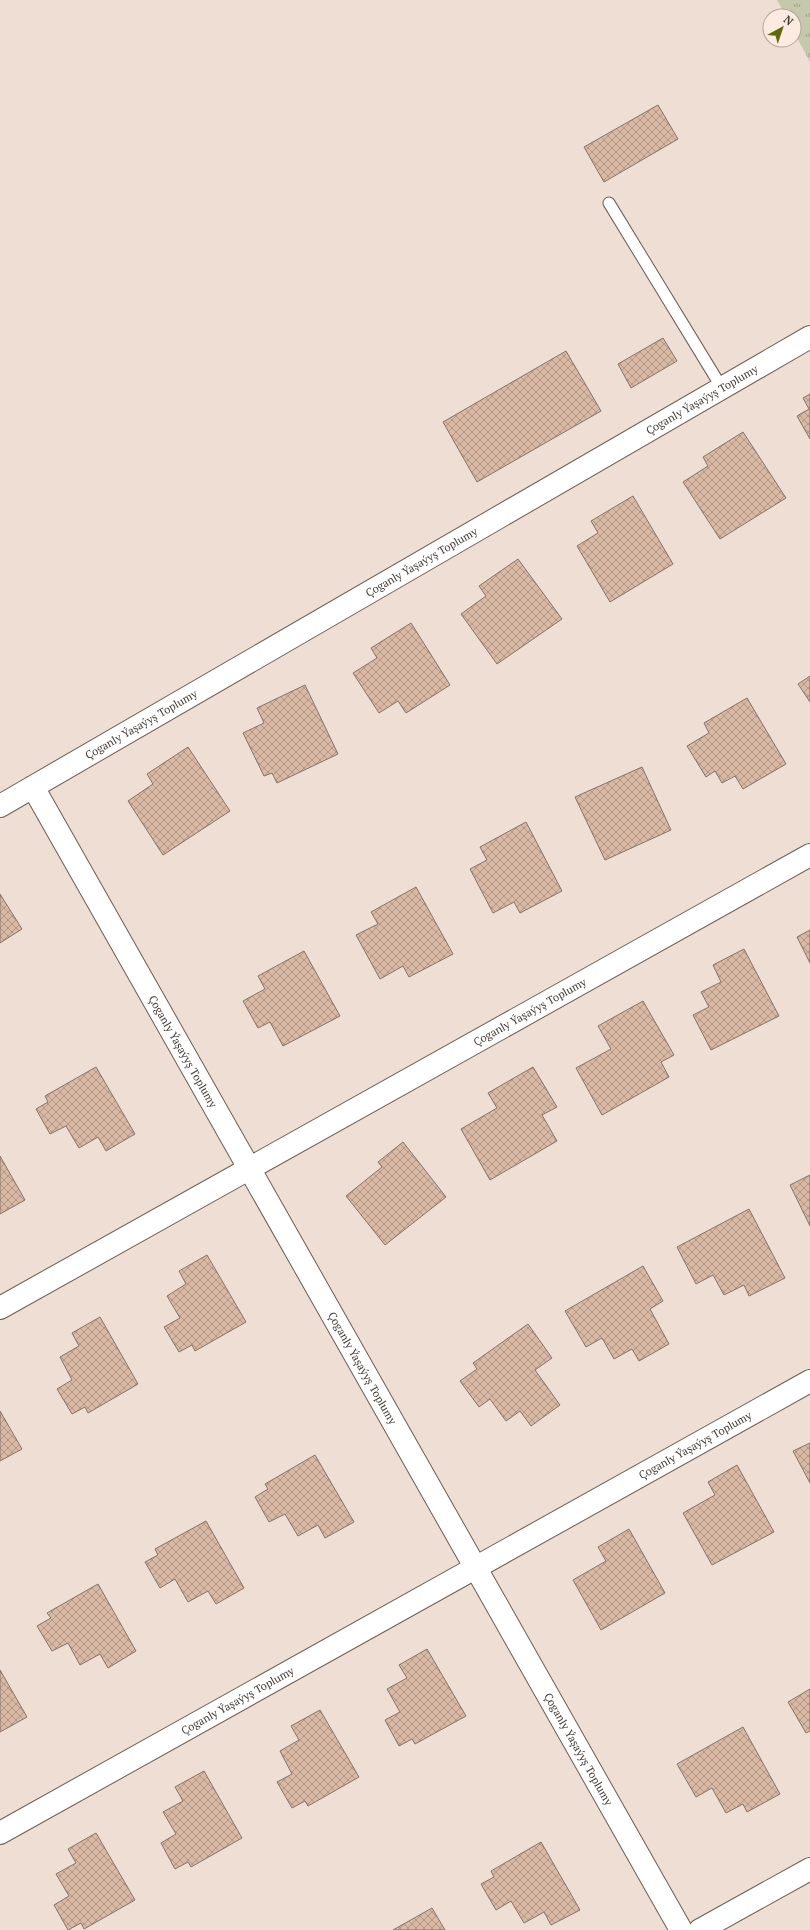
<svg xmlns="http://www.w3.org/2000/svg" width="810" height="1930" font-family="'PT Serif',serif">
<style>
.grass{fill:url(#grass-tufts)}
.building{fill:url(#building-cross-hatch);stroke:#83736a}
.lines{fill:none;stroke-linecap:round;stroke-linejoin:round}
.service-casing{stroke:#6c5d54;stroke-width:13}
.minor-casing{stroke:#6c5d54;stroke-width:24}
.service{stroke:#fff;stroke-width:11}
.minor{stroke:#fff;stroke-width:22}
.labels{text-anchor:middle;stroke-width:3;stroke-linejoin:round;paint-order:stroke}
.street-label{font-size:11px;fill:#413a36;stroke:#fdebe1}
</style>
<defs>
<pattern id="grass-tufts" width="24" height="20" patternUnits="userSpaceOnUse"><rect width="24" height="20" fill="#c6c8ac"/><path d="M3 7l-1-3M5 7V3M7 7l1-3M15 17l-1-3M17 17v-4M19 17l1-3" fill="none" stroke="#a2a38d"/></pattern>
<pattern id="building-cross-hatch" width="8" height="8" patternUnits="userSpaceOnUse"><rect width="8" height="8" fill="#dab9a4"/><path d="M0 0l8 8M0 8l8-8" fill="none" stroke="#b29786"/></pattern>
</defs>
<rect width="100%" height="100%" fill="#efded4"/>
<path class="grass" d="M777,0H810V62L794,32V16H786Z"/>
<path class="building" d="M658,105L678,139L604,182L584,147Z
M663,338L677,361L631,388L618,364Z
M566,351L601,411L477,482L443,422Z
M810,394V439L797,416L809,409L803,398Z
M743,432L786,498L720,539L683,482L708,466L703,457Z
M633,496L673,564L610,602L577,546L598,533L591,521Z
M518,559L562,619L497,664L461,614L486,596L479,586Z
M411,623L450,685L406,713L398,701L379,713L353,673L377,658L371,648Z
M810,676V702L798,684Z
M305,685L338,754L277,783L272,773L264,776L243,733L264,723L257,708Z
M747,698L786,764L743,789L735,776L722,783L715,771L706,777L687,746L709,733L704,723Z
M188,747L230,811L163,855L128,801L153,784L147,774Z
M642,767L671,830L605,860L575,797Z
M526,822L562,891L520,913L514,902L493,913L470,869L487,860L480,847Z
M416,887L453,954L409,977L403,966L380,979L356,935L378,924L371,912Z
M0,894L22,929L0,943Z
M810,930V963L797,937Z
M744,949L779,1016L711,1050L693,1015L709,1007L701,992L721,982L713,965Z
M304,951L340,1016L283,1046L270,1022L258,1028L243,1001L265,989L258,976Z
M643,1001L674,1055L661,1062L669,1077L602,1115L576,1068L611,1049L598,1026Z
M96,1067L135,1134L106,1151L98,1137L79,1148L66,1126L50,1134L36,1109L48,1102L45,1096Z
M533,1067L557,1107L542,1115L557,1141L490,1180L461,1129L497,1108L488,1093Z
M403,1142L446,1197L385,1245L346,1196L382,1167L378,1162Z
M0,1156L25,1200L0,1214Z
M810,1175V1226L790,1185Z
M749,1209L785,1278L749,1296L744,1285L724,1295L713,1275L696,1284L677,1247Z
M207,1255L246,1322L195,1351L192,1345L179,1352L164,1327L180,1318L167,1296L186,1284L179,1271Z
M643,1266L663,1301L650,1309L669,1344L639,1361L632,1349L614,1359L602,1338L586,1347L565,1311Z
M100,1317L138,1384L88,1413L85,1407L72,1414L57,1389L72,1380L60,1357L79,1346L72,1333Z
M528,1324L552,1358L535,1370L560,1405L531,1426L520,1411L506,1421L490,1399L479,1407L460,1381L477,1369L473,1363Z
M0,1411L22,1449L0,1461Z
M810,1443V1483L793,1451Z
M315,1455L354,1522L325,1538L318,1525L298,1536L285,1514L269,1522L255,1497L268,1489L265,1484Z
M737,1465L774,1532L712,1565L683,1513L715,1495L708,1482Z
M206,1521L244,1588L216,1604L208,1591L188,1602L175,1579L160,1588L145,1562L158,1555L155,1549Z
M629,1529L665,1593L601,1630L573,1580L606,1561L598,1547Z
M98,1584L136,1651L108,1668L100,1654L80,1665L68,1643L52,1651L37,1626L51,1618L47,1613Z
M427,1649L466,1716L415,1744L412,1739L399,1746L385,1720L400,1712L387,1689L407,1678L399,1665Z
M0,1670L27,1717L0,1732Z
M810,1689V1731L806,1733L788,1702Z
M320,1710L359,1777L308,1806L305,1801L292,1808L277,1782L292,1774L280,1751L299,1740L291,1726Z
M743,1727L780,1794L747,1812L743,1804L726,1813L712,1788L696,1797L677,1764Z
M204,1771L242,1838L191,1867L188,1862L175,1869L161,1843L176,1834L163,1812L183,1801L175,1787Z
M96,1833L135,1900L84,1929L81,1923L68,1930L54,1905L69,1896L56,1874L76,1863L68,1849Z
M541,1842L580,1910L551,1925L544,1912L524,1923L511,1901L496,1910L481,1884L494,1877L491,1871Z
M432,1908L445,1930H393Z"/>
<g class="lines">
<defs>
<path id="service" d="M609,203L722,388"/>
<g id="minor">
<path id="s1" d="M33,787L681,1930"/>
<path id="s2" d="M0,806L810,337"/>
<path id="s3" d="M0,1308L810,855"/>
<path id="s4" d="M0,1833L810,1381"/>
<path d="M700,1930L810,1869"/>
</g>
</defs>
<use href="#service" class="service-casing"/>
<use href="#minor" class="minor-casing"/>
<use href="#service" class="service"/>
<use href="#minor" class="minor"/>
</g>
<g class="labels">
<g class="street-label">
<text dy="4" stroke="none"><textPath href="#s2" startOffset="811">Çoganly Ýaşaýyş Toplumy</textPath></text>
<text dy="4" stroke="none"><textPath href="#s2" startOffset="487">Çoganly Ýaşaýyş Toplumy</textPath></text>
<text dy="4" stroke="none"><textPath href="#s2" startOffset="163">Çoganly Ýaşaýyş Toplumy</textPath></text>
<text dy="4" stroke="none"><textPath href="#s3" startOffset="607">Çoganly Ýaşaýyş Toplumy</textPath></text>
<text dy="4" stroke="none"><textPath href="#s1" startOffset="304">Çoganly Ýaşaýyş Toplumy</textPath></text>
<text dy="4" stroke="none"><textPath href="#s1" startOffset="668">Çoganly Ýaşaýyş Toplumy</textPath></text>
<text dy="4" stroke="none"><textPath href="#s4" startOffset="796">Çoganly Ýaşaýyş Toplumy</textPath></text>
<text dy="4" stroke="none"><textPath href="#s4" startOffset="272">Çoganly Ýaşaýyş Toplumy</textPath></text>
<text dy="4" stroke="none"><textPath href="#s1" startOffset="1106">Çoganly Ýaşaýyş Toplumy</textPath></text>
</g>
</g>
<g transform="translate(782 28) rotate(40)"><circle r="19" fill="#fdebe1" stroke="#b2a49d"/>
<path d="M0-3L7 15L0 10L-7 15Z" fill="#5e680c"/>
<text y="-6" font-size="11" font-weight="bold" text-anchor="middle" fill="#413a36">N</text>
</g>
</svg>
